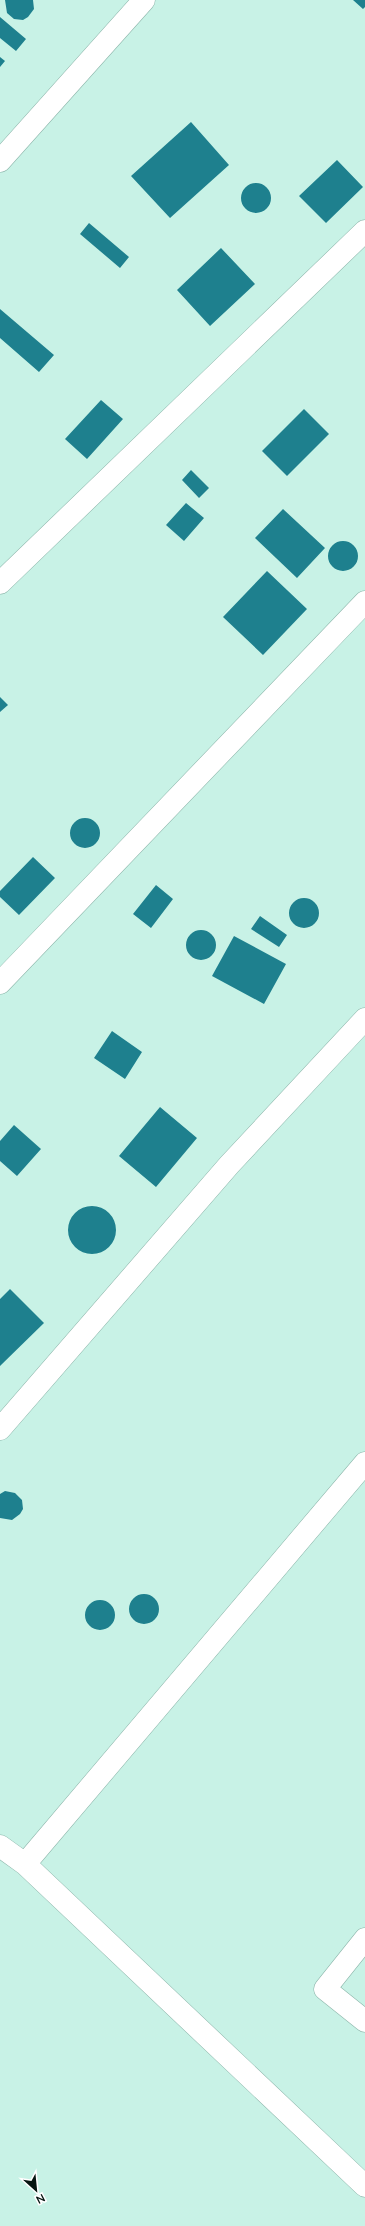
<svg xmlns="http://www.w3.org/2000/svg" width="365" height="2226" font-family="Mulish,sans-serif">
<style>
.building{fill:#1e808e}
.lines{fill:none;stroke-linecap:round;stroke-linejoin:round}
.minor-casing{stroke:#8cb5aa;stroke-width:23}
.minor{stroke:#fff;stroke-width:22}
</style>
<rect width="100%" height="100%" fill="#c8f2e6"/>
<path class="building" d="M5,0H33L34,9L28,17L23,20L14,19L7,13Z
M353,0H365V7L363,9Z
M0,17L26,39L16,51L0,38Z
M0,57L5,61L0,67Z
M191,122L229,165L170,218L131,176Z
M337,160L363,187L326,223L299,196Z
M241 198a15 15 0 1 1 30 0a15 15 0 1 1-30 0Z
M89,223L129,257L120,268L80,234Z
M221,248L255,284L210,326L177,290Z
M0,309L54,355L39,372L0,338Z
M101,400L123,419L87,459L65,439Z
M304,409L329,434L287,476L262,451Z
M191,470L209,488L199,498L182,480Z
M186,503L204,518L184,541L166,525Z
M283,509L325,548L297,578L255,538Z
M328 556a15 15 0 1 1 30 0a15 15 0 1 1-30 0Z
M267,571L307,609L263,655L223,617Z
M0,697L8,705L0,712Z
M70 833a15 15 0 1 1 30 0a15 15 0 1 1-30 0Z
M33,857L55,878L19,915L0,897V891Z
M156,885L173,899L151,928L133,914Z
M289 913a15 15 0 1 1 30 0a15 15 0 1 1-30 0Z
M260,916L287,935L279,947L251,929Z
M186 945a15 15 0 1 1 30 0a15 15 0 1 1-30 0Z
M234,936L286,964L264,1004L212,976Z
M112,1031L142,1052L125,1079L94,1058Z
M160,1107L197,1138L156,1187L119,1156Z
M14,1125L41,1149L17,1176L0,1161V1141Z
M68 1230a24 24 0 1 1 48 0a24 24 0 1 1-48 0Z
M10,1289L44,1323L0,1366V1299Z
M5,1491L15,1493L22,1500L23,1509L20,1514L12,1520L0,1518V1494Z
M129 1609a15 15 0 1 1 30 0a15 15 0 1 1-30 0Z
M85 1615a15 15 0 1 1 30 0a15 15 0 1 1-30 0Z"/>
<g class="lines">
<defs>
<path id="minor" d="M0,161L144,0
M0,583L365,231
M0,983L365,602
M0,1429L229,1165L365,1019
M0,1846L25,1864L365,2186
M25,1864L365,1463
M365,1939L325,1989L365,2021"/>
</defs>
<use href="#minor" class="minor-casing"/>
<use href="#minor" class="minor"/>
</g>
<g transform="translate(36 2190) rotate(153)" stroke="#ffffff" stroke-width="3" paint-order="stroke">
<path d="M0-3L7 15L0 10L-7 15Z" fill="#061511"/>
<text y="-6" font-size="11" font-weight="bold" text-anchor="middle" fill="#061511">N</text>
</g>
</svg>
